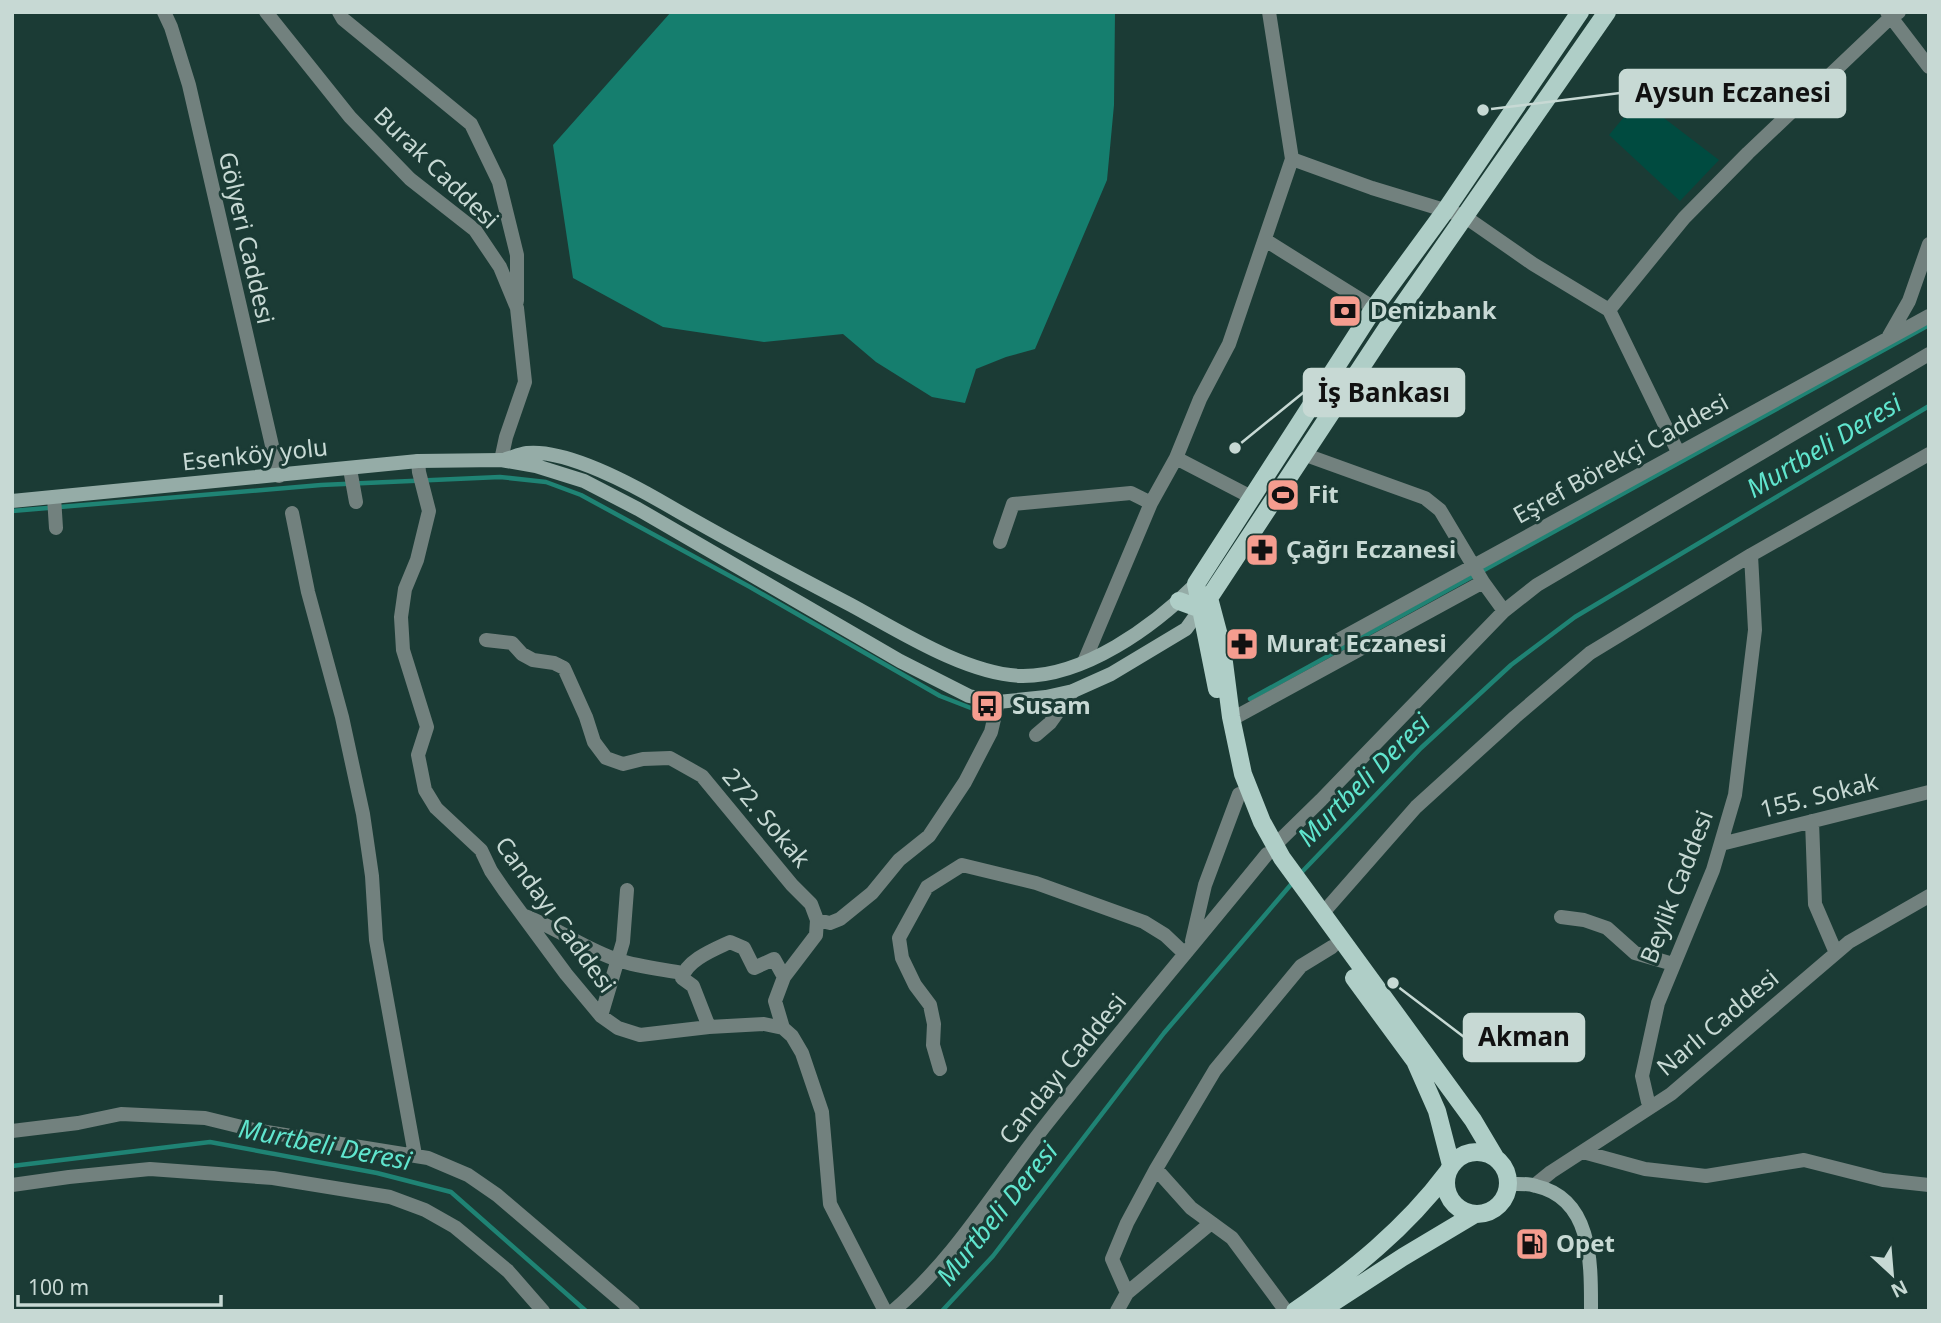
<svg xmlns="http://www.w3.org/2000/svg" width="1941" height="1323" font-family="'Noto Sans',sans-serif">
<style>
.green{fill:#004b40}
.forest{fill:#157e6e}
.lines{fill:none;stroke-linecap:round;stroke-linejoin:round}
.stream{stroke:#1f8374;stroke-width:4.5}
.street{stroke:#72817e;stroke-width:14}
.secondary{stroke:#95aca7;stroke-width:14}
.primary{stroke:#afcec7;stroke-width:18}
.labels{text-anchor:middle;stroke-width:6;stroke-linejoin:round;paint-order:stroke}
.street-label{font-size:24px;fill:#c7d9d4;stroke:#1b3b35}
.poi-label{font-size:24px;font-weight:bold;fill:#c7d9d4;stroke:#1b3b35;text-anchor:start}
.water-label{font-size:26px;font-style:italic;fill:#60e5ce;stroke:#1b3b35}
.leader{fill:none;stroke:#c7d9d4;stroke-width:2.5}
.callout-dot{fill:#c7d9d4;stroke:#1b3b35;stroke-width:2.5}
.callout{fill:#c7d9d4;stroke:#c7d9d4;stroke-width:2.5}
.callout-label{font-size:26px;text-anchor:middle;font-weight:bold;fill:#111}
</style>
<rect width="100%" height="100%" fill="#1b3b35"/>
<path class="green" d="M1639,99L1719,160L1680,201L1609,135Z"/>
<path class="forest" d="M671,12H1115L1114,105L1107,180L1035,349L1006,357L976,369L965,403L932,397L876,362L843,334L764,342L663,327L573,278L553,145Z"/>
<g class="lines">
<path class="stream" d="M12,511L321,485L500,477L546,482L581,495L750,587L940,696L976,710
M1250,699L1929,325
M1299,875L1421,748L1511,665L1575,617L1929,406
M12,1166L210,1142L377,1173L451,1192L586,1311
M942,1311L993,1256L1164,1033L1294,881"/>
<path class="street" d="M164,12L171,27L189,85L279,476
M266,12L350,117L410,179L475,230L500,267L517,308L525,382L506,437L501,460
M339,12L343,19L471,124L499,182L517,255V301
M1887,12L1929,67
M1292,159L1372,188L1464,216L1533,264L1609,310
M1265,240L1374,308
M1889,336L1909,301L1929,244
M1678,452L1609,310L1684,218L1748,153L1891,17L1899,12
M1303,454L1425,498L1440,510L1483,582L1504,611
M1176,458L1253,498
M418,461L419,472L429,511L417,560L405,589L401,617L403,650L427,727L418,755L425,790L436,808L481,850L491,871L504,890L566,974L601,1016L618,1028L640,1035L709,1027L764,1024L783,1028L792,1036L802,1053L822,1112L830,1204L885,1311
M350,469L356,502
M54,497L56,528
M292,513L308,592L342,717L363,814L372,876L376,940L415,1155
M1000,542L1013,504L1131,493L1151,503
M486,640L512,643L522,654L533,660L554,663L564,668L586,717L594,742L606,758L623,764L643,759L670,758L702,776L792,885L811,904L817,920L816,935L784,977L775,1001L783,1028
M1335,642L1929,316
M1084,662L1151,503L1176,458L1200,399L1229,344L1292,159L1269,12
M1232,719L1483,582
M1036,735L1050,723L1073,691
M1812,821L1815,904L1836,953
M1721,844L1929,792
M1275,845L1321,800L1504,611L1537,585L1929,354
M1322,914L1416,807L1515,717L1590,653L1751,555L1929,454
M525,916C557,928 585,949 618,960C639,967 661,969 683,973
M1561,917L1584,920L1607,928L1635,953L1673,964
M817,920L830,923L840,919L872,893L899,860L929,836L965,782L991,732L998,702
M1192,941L1205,885L1239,794
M601,1016L623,942L627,890
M709,1027L693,986L682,978C687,960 713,950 730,942L744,948L754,968L774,959L784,977
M940,1069L933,1045L934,1024L930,1005L915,985L902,958L899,938L927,887L962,865L1036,883L1144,922L1165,935L1185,954
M1653,1105L1648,1102L1642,1076L1658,1003L1713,870L1735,795L1755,630L1751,555
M12,1131L78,1123L121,1114L205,1118L254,1130L428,1158L468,1175L497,1195L633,1311
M1583,1152L1645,1169L1706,1176L1804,1160L1883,1180L1929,1185
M12,1185L69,1177L150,1169L273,1178L390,1197L425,1210L455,1227L508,1271L543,1311
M1535,1185L1551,1172L1671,1094L1849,942L1929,896
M1127,1293L1112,1259L1127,1223L1156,1169
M893,1311C956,1258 997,1186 1048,1122C1119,1032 1194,944 1267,854
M1117,1311L1127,1293L1211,1223
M1286,1311L1232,1238L1191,1208L1156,1169L1215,1070L1301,966L1332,947"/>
<path class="secondary" d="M506,459C513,457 520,454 527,453C567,449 635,486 669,506C729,541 790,573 851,605C899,631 966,674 1021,676C1084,677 1153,627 1196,584
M12,501L418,461L501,460L536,466L584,481L638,509L900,661L969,696L998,702L1046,697L1073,691L1111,674L1186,629L1204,604
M1508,1184C1517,1184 1527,1183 1536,1186C1593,1199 1591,1264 1591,1311"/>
<path class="primary" d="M1179,601L1201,609L1208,615
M1217,689L1196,584L1374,308L1445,211L1580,12
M1354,978L1415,1061L1437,1111L1451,1165
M1446 1183a31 31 0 1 1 62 0a31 31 0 1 1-62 0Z
M1495,1157L1473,1120L1282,858L1262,822L1243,774L1231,717L1222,647L1209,598L1387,328L1607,12
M1295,1311C1351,1272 1406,1228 1447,1173
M1320,1311L1403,1257L1475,1214"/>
</g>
<defs>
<symbol id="bank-square" viewBox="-11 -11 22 22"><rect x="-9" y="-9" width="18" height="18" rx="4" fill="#f59d8f" stroke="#1b3b35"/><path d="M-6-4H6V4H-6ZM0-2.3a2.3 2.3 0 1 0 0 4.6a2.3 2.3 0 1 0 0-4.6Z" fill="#111"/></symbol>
<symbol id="stadium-square" viewBox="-11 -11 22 22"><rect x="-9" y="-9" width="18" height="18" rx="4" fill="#f59d8f" stroke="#1b3b35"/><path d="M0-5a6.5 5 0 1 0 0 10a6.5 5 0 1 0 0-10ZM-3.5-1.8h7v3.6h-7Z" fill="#111"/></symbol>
<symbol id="pharmacy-square" viewBox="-11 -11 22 22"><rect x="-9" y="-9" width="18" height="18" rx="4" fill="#f59d8f" stroke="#1b3b35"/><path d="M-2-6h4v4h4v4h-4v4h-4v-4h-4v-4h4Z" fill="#111"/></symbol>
<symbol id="bus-square" viewBox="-11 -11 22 22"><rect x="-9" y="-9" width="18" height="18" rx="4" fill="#f59d8f" stroke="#1b3b35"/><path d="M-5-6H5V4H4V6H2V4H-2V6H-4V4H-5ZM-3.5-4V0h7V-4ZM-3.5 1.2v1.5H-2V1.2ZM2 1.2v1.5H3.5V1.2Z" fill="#111"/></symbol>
<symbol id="fuel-square" viewBox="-11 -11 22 22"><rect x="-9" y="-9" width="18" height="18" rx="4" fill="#f59d8f" stroke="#1b3b35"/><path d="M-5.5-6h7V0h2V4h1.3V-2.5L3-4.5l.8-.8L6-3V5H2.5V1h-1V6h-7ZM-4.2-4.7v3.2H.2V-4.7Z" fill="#111"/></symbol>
</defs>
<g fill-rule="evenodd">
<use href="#bank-square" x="1326" y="292" width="38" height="38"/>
<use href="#stadium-square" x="1264" y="476" width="38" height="38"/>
<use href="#pharmacy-square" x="1243" y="531" width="38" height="38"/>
<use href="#pharmacy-square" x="1223" y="625" width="38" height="38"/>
<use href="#bus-square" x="968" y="687" width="38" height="38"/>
<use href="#fuel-square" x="1513" y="1225" width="38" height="38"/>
</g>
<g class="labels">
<g class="street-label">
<text transform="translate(436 168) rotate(44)" y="8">Burak Caddesi</text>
<text transform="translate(246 238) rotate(77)" y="8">Gölyeri Caddesi</text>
<text transform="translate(255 455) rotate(-6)" y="8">Esenköy yolu</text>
<text transform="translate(1621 459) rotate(-29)" y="8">Eşref Börekçi Caddesi</text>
<text transform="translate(1819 796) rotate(-14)" y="8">155. Sokak</text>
<text transform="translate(766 818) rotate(50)" y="8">272. Sokak</text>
<text transform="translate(1677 887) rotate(-69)" y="8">Beylik Caddesi</text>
<text transform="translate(555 915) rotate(54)" y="8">Candayı Caddesi</text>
<text transform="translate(1718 1023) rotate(-40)" y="8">Narlı Caddesi</text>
<text transform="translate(1063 1069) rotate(-51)" y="8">Candayı Caddesi</text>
</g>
<g class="poi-label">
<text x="1370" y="319">Denizbank</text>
<text x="1308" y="503">Fit</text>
<text x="1286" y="558">Çağrı Eczanesi</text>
<text x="1266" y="652">Murat Eczanesi</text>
<text x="1012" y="714">Susam</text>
<text x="1556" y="1252">Opet</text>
</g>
<g class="water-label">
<text transform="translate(1824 446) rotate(-31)" y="9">Murtbeli Deresi</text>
<text transform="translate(1364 780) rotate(-45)" y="9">Murtbeli Deresi</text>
<text transform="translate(325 1145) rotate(11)" y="9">Murtbeli Deresi</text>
<text transform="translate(997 1214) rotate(-51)" y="9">Murtbeli Deresi</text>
</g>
</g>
<path class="leader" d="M1483 110L1620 93M1235 448L1304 392M1393 983L1464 1037"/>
<g class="callout-dot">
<circle cx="1483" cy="110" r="7"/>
<circle cx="1235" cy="448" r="7"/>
<circle cx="1393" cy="983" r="7"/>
</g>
<g class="callout">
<rect x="1620" y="70" width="225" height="47" rx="7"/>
<rect x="1304" y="369" width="160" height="47" rx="7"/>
<rect x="1464" y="1014" width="120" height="47" rx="7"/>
</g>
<g class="callout-label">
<text x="1733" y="102">Aysun Eczanesi</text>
<text x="1384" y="402">İş Bankası</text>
<text x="1524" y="1046">Akman</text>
</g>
<rect width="1941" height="1323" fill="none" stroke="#c7d9d4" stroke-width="28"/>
<g transform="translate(1892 1274) rotate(154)" stroke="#1b3b35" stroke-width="5" paint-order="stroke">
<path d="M0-5L12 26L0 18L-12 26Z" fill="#c7d9d4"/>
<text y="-10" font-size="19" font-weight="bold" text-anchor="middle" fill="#c7d9d4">N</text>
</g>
<path d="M18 1295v10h203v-10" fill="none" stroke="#c7d9d4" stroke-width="3.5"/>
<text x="28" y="1295" font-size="21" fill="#c7d9d4" stroke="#1b3b35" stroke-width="5" paint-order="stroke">100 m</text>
</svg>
